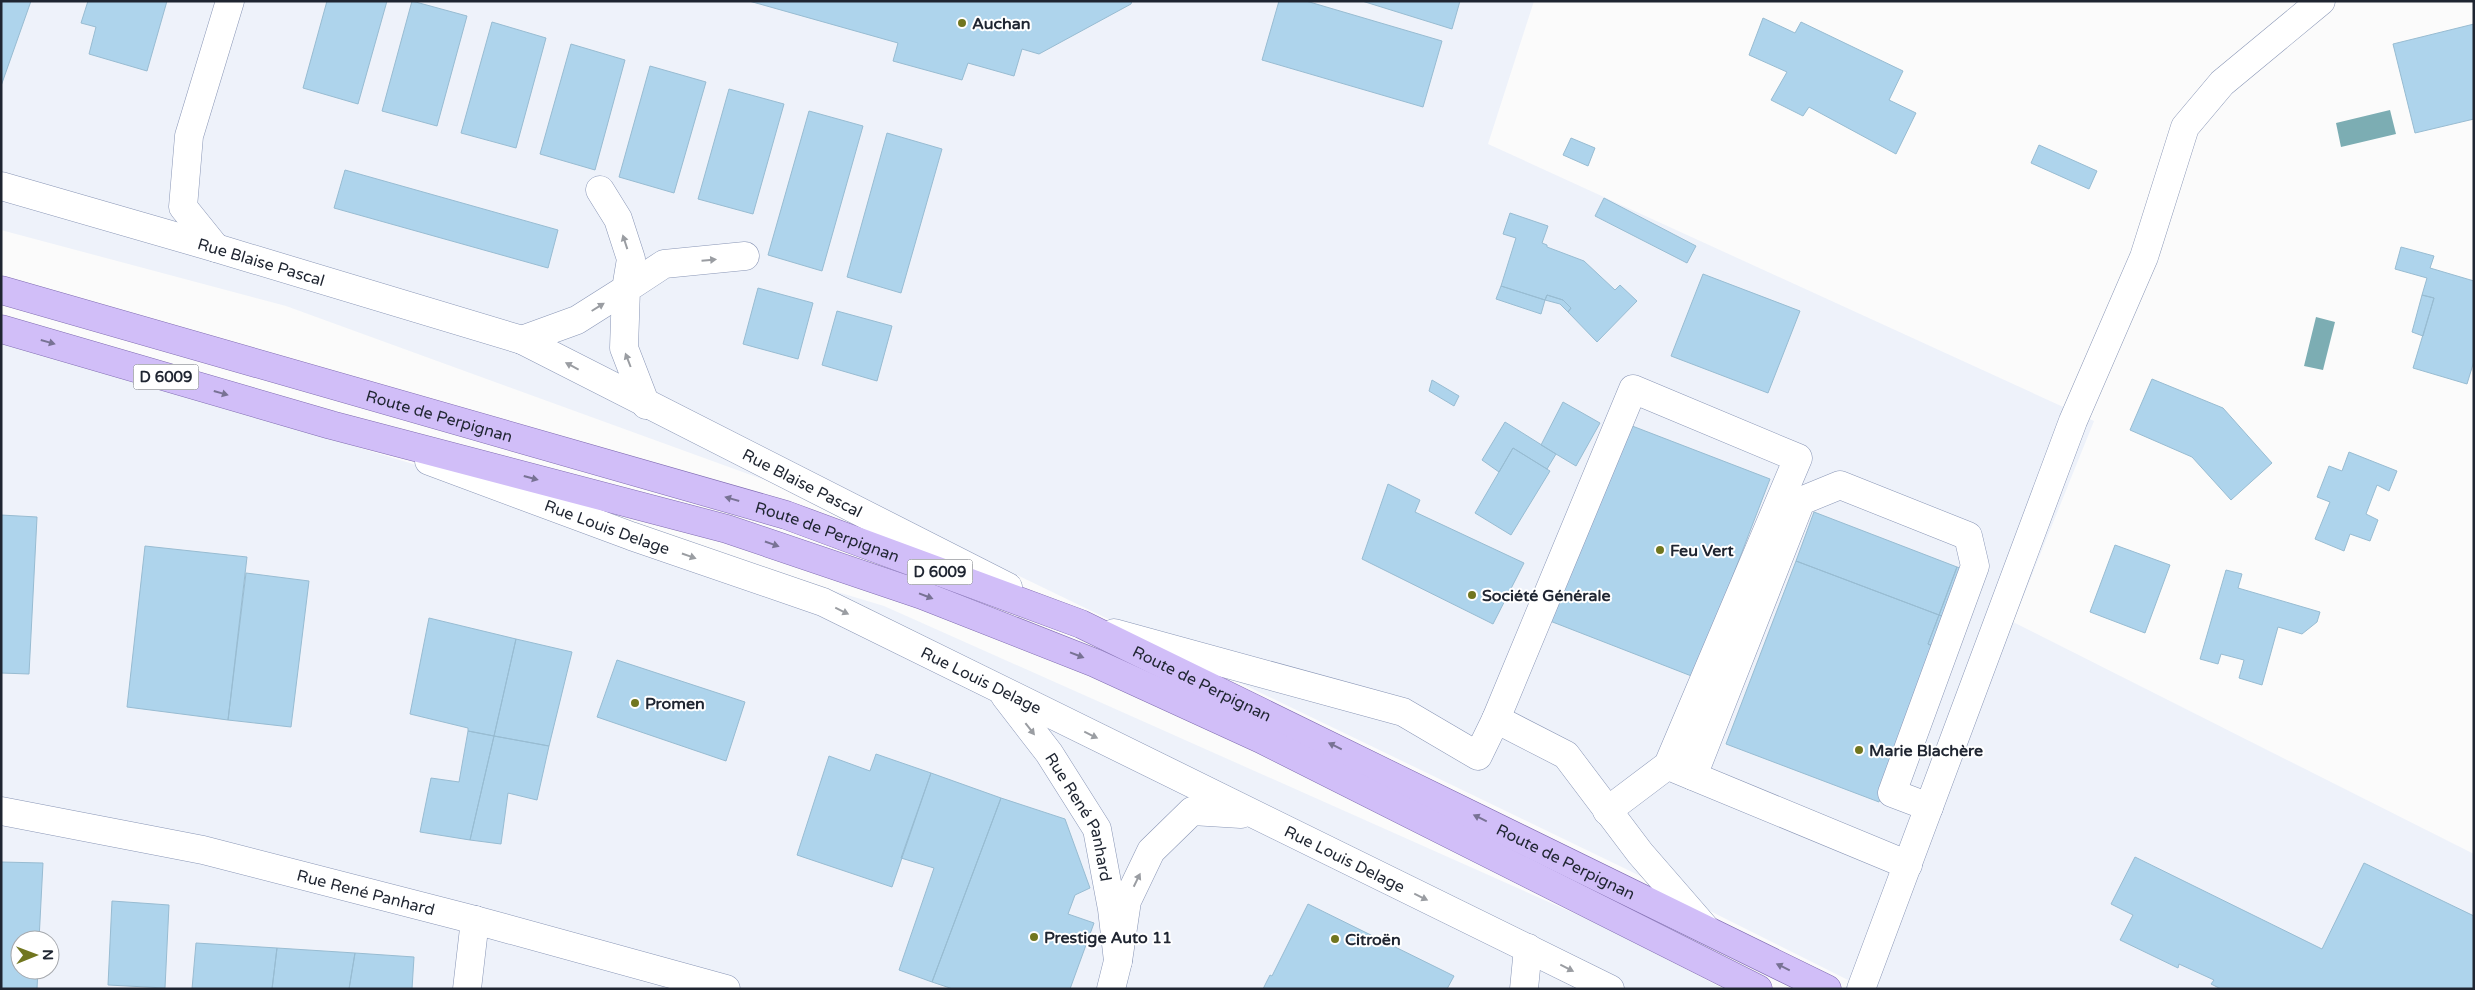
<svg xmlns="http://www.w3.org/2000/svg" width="2475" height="990" font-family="'Varela Round',sans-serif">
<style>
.built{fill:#eef2fa;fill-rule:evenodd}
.water{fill:#7cadb3}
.building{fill:#aed4ec;stroke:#98bcd2}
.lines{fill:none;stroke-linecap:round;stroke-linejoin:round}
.minor-casing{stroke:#8996b6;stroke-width:29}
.major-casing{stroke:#7f6cb0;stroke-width:29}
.minor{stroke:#fff;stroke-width:28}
.major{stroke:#d1bef8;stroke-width:28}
.oneway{fill:#9a9da2}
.oneway2{fill:#787294}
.poi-dot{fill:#71761f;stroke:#fff;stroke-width:2}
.labels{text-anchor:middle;stroke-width:4;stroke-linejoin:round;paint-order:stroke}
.shield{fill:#fff;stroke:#62666f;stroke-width:1}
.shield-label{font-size:15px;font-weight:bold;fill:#1f2531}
.poi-label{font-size:16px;font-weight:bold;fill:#1f2531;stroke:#fff;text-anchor:start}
.street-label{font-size:16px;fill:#1f2531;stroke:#fff}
</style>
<rect width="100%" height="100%" fill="#fbfbfb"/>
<path class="built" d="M1,1H1534L1488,144L2094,421L2013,622L2474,854V989H1866L1630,871L990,562L286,306L1,230Z
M1,344L118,375L884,606L1605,927L1724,989H1ZM20,940H50V970H20Z"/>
<path class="water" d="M2390,110L2396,134L2341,147L2336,123Z
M2316,317L2335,322L2323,370L2304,366Z"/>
<path class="building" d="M1,1H31L1,86Z
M88,1H167L147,71L89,54L96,27L81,23Z
M327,1H387L358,104L303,88Z
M412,1L467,16L437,126L382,111Z
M749,1H1132L1131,4L1039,54L1022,49L1014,76L968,63L962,80L893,61L898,43Z
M1279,1H1306L1442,41L1423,107L1262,60Z
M1362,1H1460L1452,29Z
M1763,18L1795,33L1801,22L1903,71L1889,100L1916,113L1896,154L1809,107L1803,116L1771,100L1787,72L1749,55Z
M492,22L546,38L516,148L461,133Z
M2474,24V119L2415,133L2393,44Z
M571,44L625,60L595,170L540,154Z
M650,66L706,82L674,193L619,177Z
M729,89L784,104L753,214L698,199Z
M809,111L863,126L822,271L768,255Z
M887,133L942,149L901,293L847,277Z
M1571,138L1595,148L1588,166L1563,155Z
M2039,145L2097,171L2089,189L2031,163Z
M345,170L558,230L548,268L334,208Z
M1604,198L1696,246L1687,263L1595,216Z
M1510,213L1548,226L1542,243L1547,245V247L1584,261L1615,290L1620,285L1637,301L1597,342L1568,312L1571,308L1563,300L1547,295L1545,300L1501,286L1516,238L1503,234Z
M2401,247L2434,256L2430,268L2474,281V361L2467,384L2413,368L2434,298L2422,295L2427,278L2395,269Z
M1703,274L1800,311L1768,393L1671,356Z
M1501,286L1545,300L1541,314L1496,299Z
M758,288L813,303L798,359L743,344Z
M1547,295L1563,300L1571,308L1568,312L1560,304L1545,300Z
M2422,295L2434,298L2423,336L2412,332Z
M837,311L892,326L877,381L822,365Z
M2152,379L2223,408L2272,463L2231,500L2192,457L2130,430Z
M1432,380L1459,396L1454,406L1429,391Z
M1563,402L1600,423L1576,466L1541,445Z
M1505,422L1556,454L1547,469L1513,448L1499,472L1482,460Z
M1627,424L1770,479L1694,677L1550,621Z
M1513,448L1550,471L1511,535L1475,513Z
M2349,452L2397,471L2389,491L2377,485L2366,514L2378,520L2370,541L2350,534L2344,551L2315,539L2330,502L2317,497L2329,466L2342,471Z
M1388,484L1420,500L1415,512L1524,563L1493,624L1362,559Z
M1814,512L1957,567L1939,615L1796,561Z
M1,515L37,517L29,674L1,673Z
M2115,545L2170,565L2145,633L2090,612Z
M145,546L247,557L228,720L127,707Z
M1796,561L1939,615L1928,644L1938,648L1879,802L1726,744Z
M1957,567L1968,571L1949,619L1939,615Z
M2226,570L2242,574L2238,588L2320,612L2317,622L2302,634L2278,627L2262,685L2239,678L2244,660L2221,654L2218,664L2200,659Z
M246,573L309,581L291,727L228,720Z
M1939,615L1949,619L1938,648L1928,644Z
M429,618L516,639L494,736L468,731V728L410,714Z
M516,639L572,652L549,746L494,736Z
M617,660L745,702L726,761L597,717Z
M468,731L494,736L470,840L420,832L431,778L459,782Z
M494,736L549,746L537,800L508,793L501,844L470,840Z
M876,754L931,773L892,887L797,855L829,756L870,771Z
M931,773L1001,798L932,982L899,970L934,868L901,858Z
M1001,798L1065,819L1090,888L1075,895L1068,914L1094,923L1070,989H953L932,982Z
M2135,857L2322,949L2364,863L2474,916V989H2221L2211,984L2214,980L2179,964L2178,968L2120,940L2133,915L2111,904Z
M1,862L43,863L39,940H20V970H38L37,989H1Z
M112,901L169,905L165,988L108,985Z
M1308,904L1454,976L1447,989H1263L1270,975L1272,976Z
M196,943L277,948L272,989H192Z
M277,948L355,953L349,989H272Z
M355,953L414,957L412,989H349Z"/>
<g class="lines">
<defs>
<g id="minor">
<path id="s1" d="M1,186L216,248L522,340L1008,587"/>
<path d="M216,248L183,207L189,136L230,1"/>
<path d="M522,340L577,320L626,289L631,259L618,219L600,190"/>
<path d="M646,405L624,348L626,289L664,264L745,256"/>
<path id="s2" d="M429,461L631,536L823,602L1610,989"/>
<path d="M1114,633L1403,712L1478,756L1496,719L1566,755L1640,853L1706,929"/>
<path id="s3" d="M1005,696L1049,753L1097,829L1112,909L1118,961"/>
<path d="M1496,719L1633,389L1798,458L1668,765L1607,811"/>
<path d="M1676,769L1908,865"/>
<path d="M1693,776L1801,501L1840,485L1968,536L1975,566L1892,793L1929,807"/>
<path id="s4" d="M1,811L203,850L475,920L726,989"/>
<path d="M467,989L475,920"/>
<path d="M1111,989L1118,961L1127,901L1151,851L1192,811L1241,814"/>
<path d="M1524,989L1528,948"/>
<path d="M1861,989L2073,421L2144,257L2185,127L2222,83L2321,1"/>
</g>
<g id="major">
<path id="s5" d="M1,290L786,515L1081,624L1827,989"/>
<path d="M1,329L331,425L727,529L922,595L1095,663L1261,739L1758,989"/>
</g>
</defs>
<use href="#minor" class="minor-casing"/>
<use href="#major" class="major-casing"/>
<use href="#minor" class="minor"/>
<use href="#major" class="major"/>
</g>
<defs><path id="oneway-solid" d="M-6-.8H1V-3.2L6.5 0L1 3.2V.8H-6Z" transform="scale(1.25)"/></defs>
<g class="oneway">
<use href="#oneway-solid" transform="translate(625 242) rotate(-108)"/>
<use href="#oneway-solid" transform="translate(709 260) rotate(-5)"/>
<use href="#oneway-solid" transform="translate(598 307) rotate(-32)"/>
<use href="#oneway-solid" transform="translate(628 360) rotate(-111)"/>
<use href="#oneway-solid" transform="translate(572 366) rotate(-152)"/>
<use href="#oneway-solid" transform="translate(689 556) rotate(19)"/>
<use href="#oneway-solid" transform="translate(842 611) rotate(26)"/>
<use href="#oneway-solid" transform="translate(1030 729) rotate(52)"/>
<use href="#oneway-solid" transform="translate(1091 735) rotate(26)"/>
<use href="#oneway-solid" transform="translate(1137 880) rotate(-64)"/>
<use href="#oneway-solid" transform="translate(1421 897) rotate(26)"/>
<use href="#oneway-solid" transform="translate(1567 968) rotate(27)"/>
</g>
<g class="oneway2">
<use href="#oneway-solid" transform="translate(48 342) rotate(16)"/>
<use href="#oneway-solid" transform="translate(221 393) rotate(16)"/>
<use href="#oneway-solid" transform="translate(531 478) rotate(15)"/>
<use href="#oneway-solid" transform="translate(732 499) rotate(-164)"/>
<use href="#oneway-solid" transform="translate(772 544) rotate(19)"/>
<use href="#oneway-solid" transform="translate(926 596) rotate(21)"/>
<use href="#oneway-solid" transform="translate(1077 655) rotate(21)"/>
<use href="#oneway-solid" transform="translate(1335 746) rotate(-154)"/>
<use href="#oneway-solid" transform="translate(1480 818) rotate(-154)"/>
<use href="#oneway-solid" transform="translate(1783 967) rotate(-154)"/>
</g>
<g class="poi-dot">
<circle cx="962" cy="23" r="5"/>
<circle cx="1660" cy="550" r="5"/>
<circle cx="1472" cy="595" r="5"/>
<circle cx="635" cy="703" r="5"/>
<circle cx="1859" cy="750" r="5"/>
<circle cx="1034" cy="937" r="5"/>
<circle cx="1335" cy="939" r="5"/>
</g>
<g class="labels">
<g class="shield">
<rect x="133.5" y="364.5" width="65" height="25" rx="4"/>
<rect x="907.5" y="559.5" width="65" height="25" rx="4"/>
</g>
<g class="shield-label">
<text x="166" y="382">D 6009</text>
<text x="940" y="577">D 6009</text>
</g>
<g class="poi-label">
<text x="972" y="29">Auchan</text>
<text x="1670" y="556">Feu Vert</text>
<text x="1482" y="601">Société Générale</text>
<text x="645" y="709">Promen</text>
<text x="1869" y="756">Marie Blachère</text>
<text x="1044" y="943">Prestige Auto 11</text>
<text x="1345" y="945">Citroën</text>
</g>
<g class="street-label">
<text dy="6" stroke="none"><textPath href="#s1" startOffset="271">Rue Blaise Pascal</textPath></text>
<text dy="6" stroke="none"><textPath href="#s5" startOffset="456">Route de Perpignan</textPath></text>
<text dy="6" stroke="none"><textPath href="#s1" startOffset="858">Rue Blaise Pascal</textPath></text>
<text dy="6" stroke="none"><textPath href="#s2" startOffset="190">Rue Louis Delage</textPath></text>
<text dy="6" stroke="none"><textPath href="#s5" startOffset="861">Route de Perpignan</textPath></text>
<text dy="6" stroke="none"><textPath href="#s2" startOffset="595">Rue Louis Delage</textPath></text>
<text dy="6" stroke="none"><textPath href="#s5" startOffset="1266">Route de Perpignan</textPath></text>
<text dy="6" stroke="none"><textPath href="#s3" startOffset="144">Rue René Panhard</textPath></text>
<text dy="6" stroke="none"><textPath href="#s2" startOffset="1000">Rue Louis Delage</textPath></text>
<text dy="6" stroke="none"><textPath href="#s5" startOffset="1671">Route de Perpignan</textPath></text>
<text dy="6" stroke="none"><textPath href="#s4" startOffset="374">Rue René Panhard</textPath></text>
</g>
</g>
<rect width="2475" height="990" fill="none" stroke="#1f2531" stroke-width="5"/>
<g transform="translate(35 955) rotate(89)"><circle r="24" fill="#ffffff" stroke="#a5a8ad"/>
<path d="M0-4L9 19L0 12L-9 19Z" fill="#71761f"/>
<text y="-8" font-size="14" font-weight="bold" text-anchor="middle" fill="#1f2531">N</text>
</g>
</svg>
